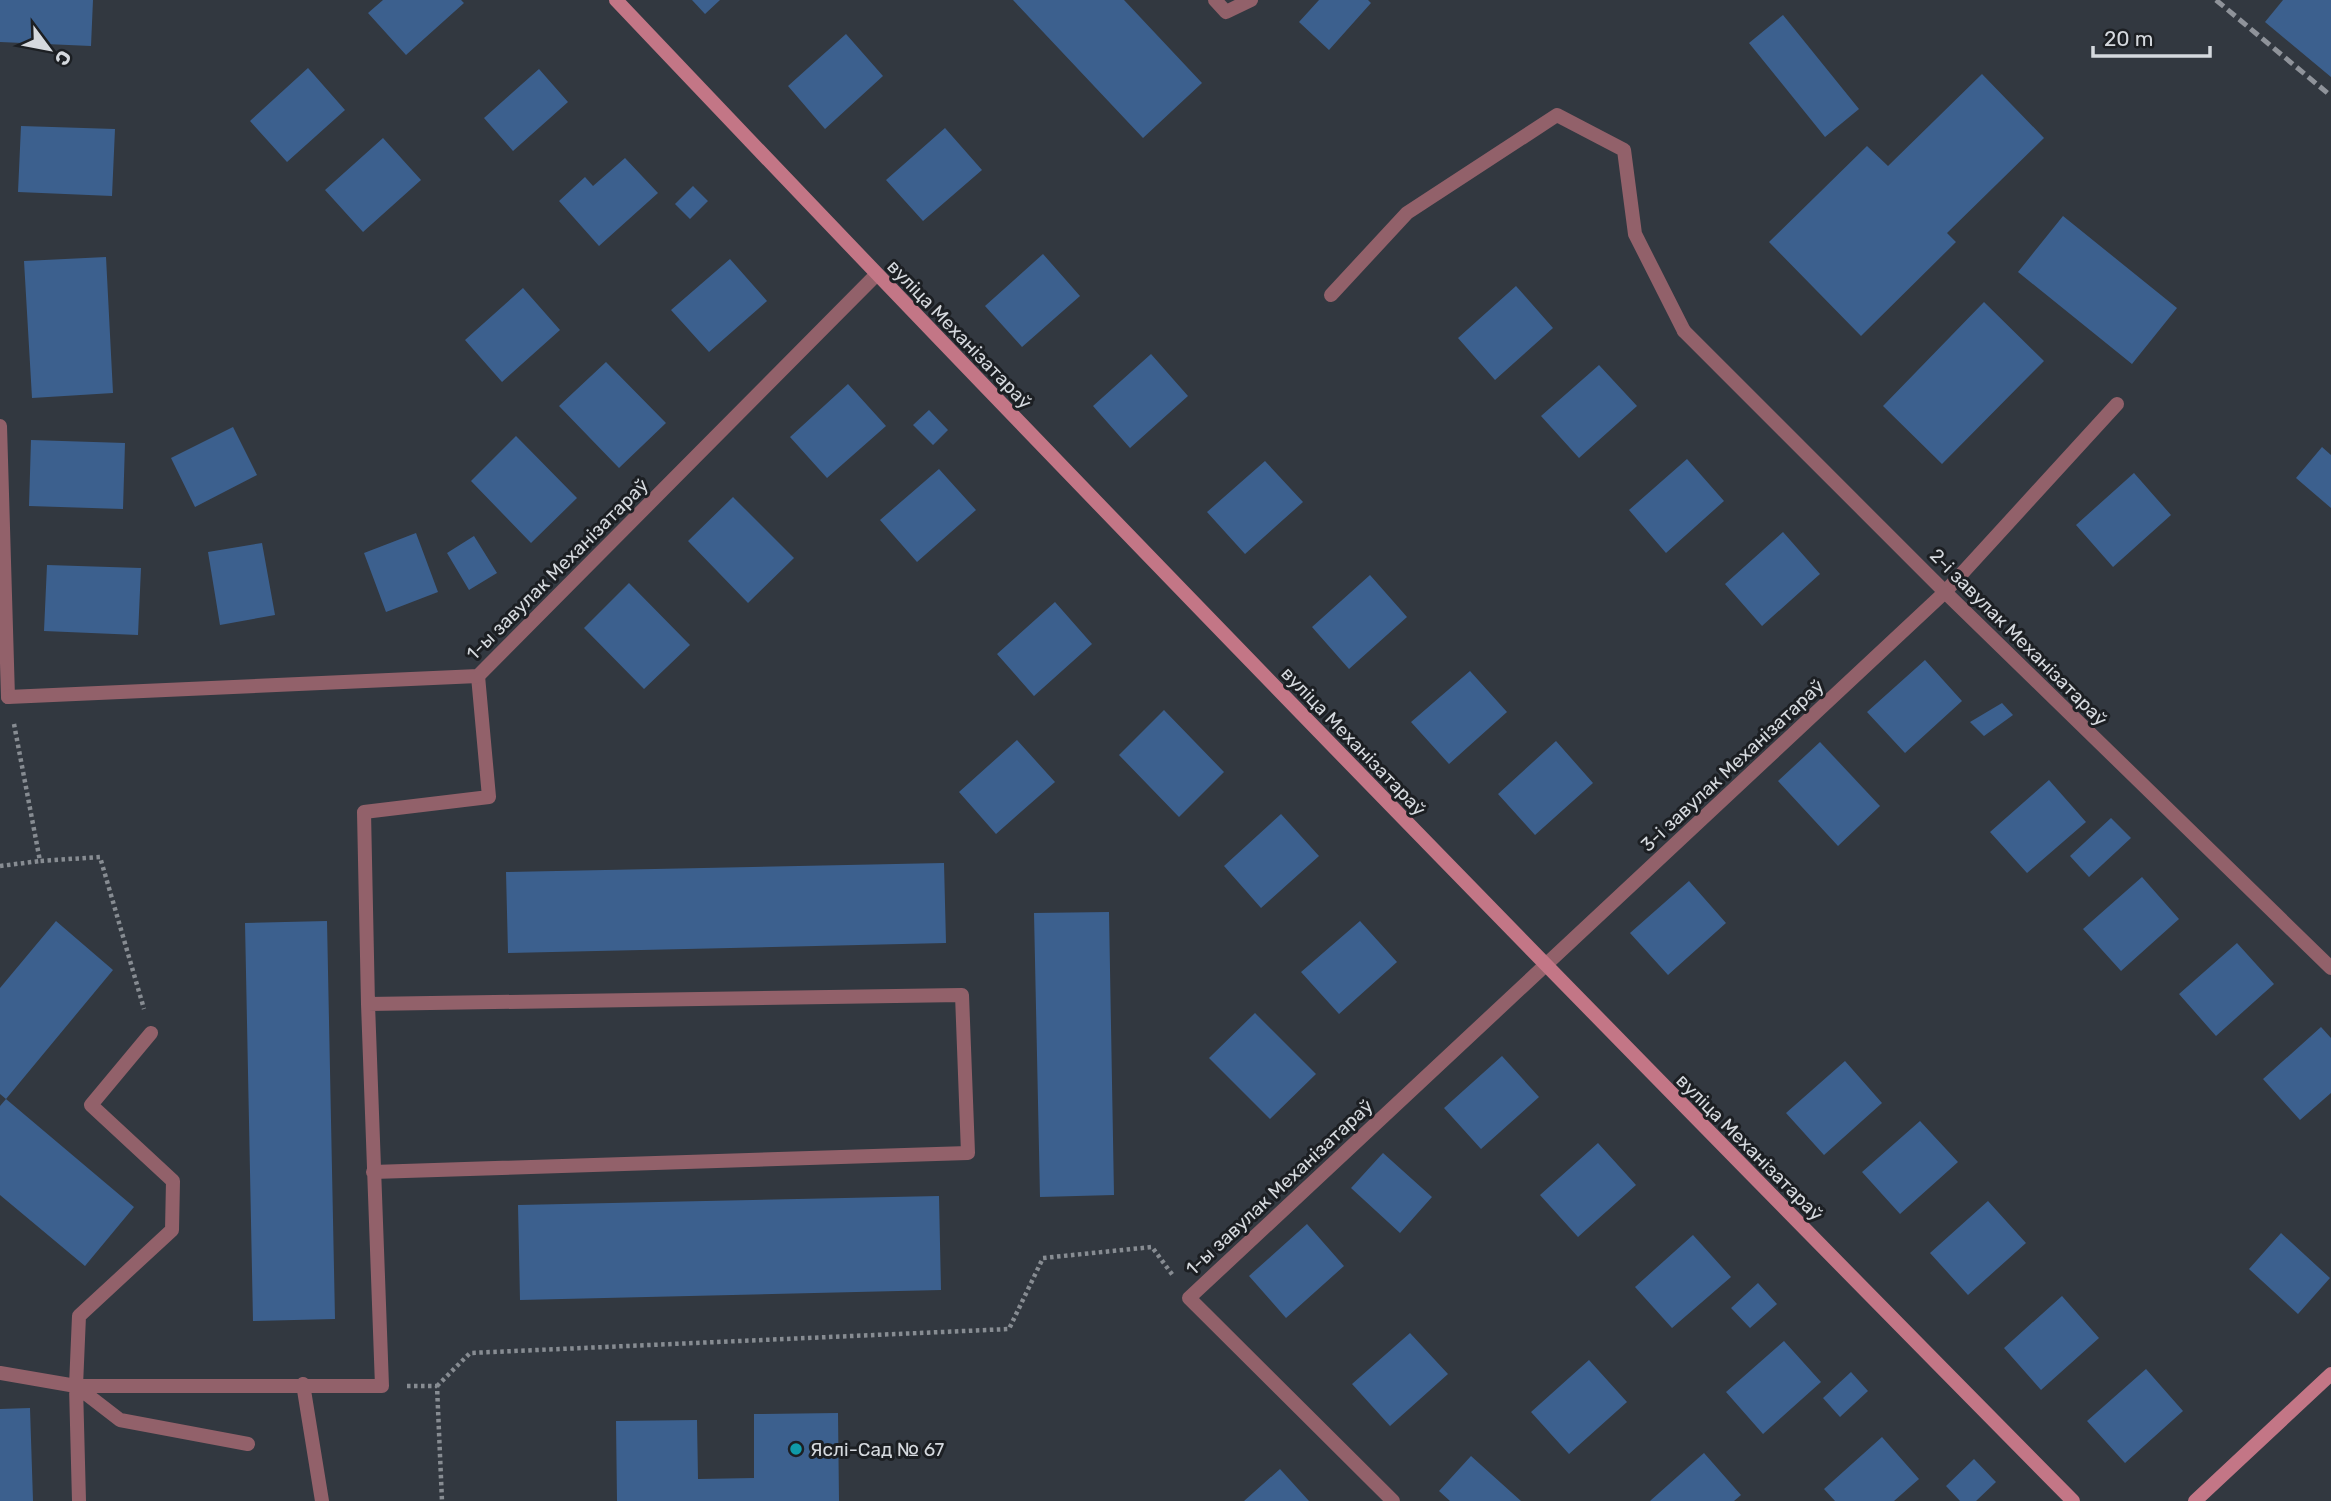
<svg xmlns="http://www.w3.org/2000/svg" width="2331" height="1501" font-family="Rubik,sans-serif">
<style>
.building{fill:#3c608e}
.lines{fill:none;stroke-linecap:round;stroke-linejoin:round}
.path{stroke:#878c92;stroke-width:4.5;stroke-dasharray:3.5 3.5;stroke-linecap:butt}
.lane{stroke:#92616a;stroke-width:14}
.street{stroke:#92616a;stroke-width:14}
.secondary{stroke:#c37686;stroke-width:14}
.rail{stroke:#8f939a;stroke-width:5;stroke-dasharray:10 5;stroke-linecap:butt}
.culture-dot{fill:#0f9aa8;stroke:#1c1f23;stroke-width:2.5}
.labels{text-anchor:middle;stroke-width:6;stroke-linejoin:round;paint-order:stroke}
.street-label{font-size:19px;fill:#d5d9de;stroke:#1c1f23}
.poi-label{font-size:19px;fill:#d5d9de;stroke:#1c1f23;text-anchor:start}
</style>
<rect width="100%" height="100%" fill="#323840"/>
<path class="building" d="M0,0H93L91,46L0,42Z
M383,0H461L464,3L406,55L368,13Z
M692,0H720L705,14Z
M1013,0H1124L1202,83L1143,138Z
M1319,0H1368L1371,3L1329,50L1299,22Z
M2283,0H2331V77L2265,22Z
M1783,15L1859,109L1825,137L1749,43Z
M846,34L883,76L825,129L788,86Z
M308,68L345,110L287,162L250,121Z
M539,69L568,102L513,151L484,118Z
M1982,74L2044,138L1947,233L1956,242L1861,336L1769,242L1867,146L1888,166Z
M21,126L115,129L112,196L18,192Z
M945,128L982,170L923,221L886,180Z
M383,138L421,180L363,232L325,190Z
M625,158L658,193L599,246L559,201L585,177L593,186Z
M693,186L708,201L690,219L675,204Z
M2063,216L2177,308L2132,364L2018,272Z
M1043,254L1080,296L1022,347L985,306Z
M106,257L113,393L32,398L24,261Z
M730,259L767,301L709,352L671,310Z
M1516,286L1553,328L1495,380L1458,338Z
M523,288L560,330L502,382L465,340Z
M1984,302L2044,361L1942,464L1883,406Z
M1151,354L1188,396L1130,448L1093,406Z
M606,362L666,423L619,468L559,406Z
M1599,365L1637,406L1579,458L1541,416Z
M848,384L886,426L827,478L790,437Z
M929,410L948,430L933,445L913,425Z
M233,427L257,475L195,507L171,458Z
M516,436L577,498L531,543L471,481Z
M31,440L125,443L123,509L29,506Z
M2322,447L2331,455V508L2296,478Z
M1687,459L1724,501L1666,553L1629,510Z
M1265,461L1303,502L1245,554L1207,512Z
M939,469L976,510L917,562L880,520Z
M2134,473L2171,515L2113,567L2076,525Z
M733,497L794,558L748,603L688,541Z
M1783,532L1820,574L1762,626L1725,584Z
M416,533L438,592L386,612L364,553Z
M474,536L497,573L469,590L447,553Z
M262,543L275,615L220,625L208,552Z
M47,565L141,568L138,635L44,631Z
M1370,575L1407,617L1349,669L1312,627Z
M629,583L690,645L644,689L584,628Z
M1055,602L1092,644L1034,696L997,654Z
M1925,660L1962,701L1905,753L1867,712Z
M1470,671L1507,712L1449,764L1411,722Z
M2002,703L2013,715L1984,736L1970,722Z
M1164,710L1224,772L1179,817L1119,755Z
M1017,740L1055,782L996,834L959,792Z
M1556,741L1593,783L1535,835L1498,794Z
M1820,742L1880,806L1838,846L1778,781Z
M2049,780L2086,822L2027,873L1990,832Z
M1281,814L1319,856L1261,908L1224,866Z
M2111,818L2131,838L2089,877L2070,856Z
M944,863L946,943L508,953L506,872Z
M2142,877L2179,919L2121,971L2083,929Z
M1689,881L1726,923L1668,975L1630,933Z
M1109,912L1114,1195L1040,1197L1034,913Z
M56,921L113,970L6,1099L0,1094V988Z
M327,921L335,1319L253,1321L245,923Z
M1360,921L1397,962L1339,1014L1301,972Z
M2237,943L2274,984L2216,1036L2179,994Z
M1255,1013L1316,1074L1270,1119L1209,1058Z
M2321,1027L2331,1038V1093L2300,1120L2263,1079Z
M1502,1056L1539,1097L1481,1149L1444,1108Z
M1845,1061L1882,1103L1824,1155L1786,1113Z
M6,1099L134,1207L85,1266L0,1195V1106Z
M1920,1121L1958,1162L1900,1214L1862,1172Z
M1598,1143L1636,1185L1578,1237L1540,1195Z
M1383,1153L1432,1197L1400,1233L1351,1188Z
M939,1196L941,1290L520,1300L518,1205Z
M1988,1201L2026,1243L1968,1295L1930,1253Z
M1307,1224L1344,1266L1286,1318L1249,1276Z
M2281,1233L2330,1278L2298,1314L2249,1269Z
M1693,1235L1731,1277L1672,1328L1635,1287Z
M1758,1283L1777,1304L1750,1328L1731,1308Z
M2062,1296L2099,1338L2041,1390L2004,1348Z
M1410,1333L1448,1374L1390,1426L1352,1384Z
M1784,1341L1821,1382L1763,1434L1726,1392Z
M1589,1360L1627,1402L1569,1454L1531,1412Z
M2146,1369L2183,1411L2125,1463L2087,1421Z
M1851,1372L1868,1391L1840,1417L1823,1398Z
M30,1408L33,1501H0V1409Z
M838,1413L839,1501H617L616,1421L697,1420L698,1479L754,1478V1414Z
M1882,1437L1919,1479L1894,1501H1835L1824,1489Z
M1704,1453L1741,1495L1734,1501H1650Z
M1471,1456L1521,1501H1450L1439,1491Z
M1974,1459L1996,1482L1976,1501H1960L1946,1486Z
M1280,1469L1309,1501H1244Z"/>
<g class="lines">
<path class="path" d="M14,724L40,861L100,857L144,1009
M0,866L40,861
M407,1386H437L442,1501
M437,1386L470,1353L1009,1329L1043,1258L1152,1247L1174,1277"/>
<path class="lane" d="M1215,0L1226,12L1251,0
M1331,295L1407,213L1557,115L1624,150L1635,234L1684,331
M0,426L8,697
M1945,592L2117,404
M368,1004L962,995L968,1153L373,1172
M0,1373L76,1386H382L368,1004L364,812L489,797L478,676
M303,1384L322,1501
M76,1386L120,1420L248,1444
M79,1501L76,1386L79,1316L172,1230L173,1181L91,1105L151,1033"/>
<path class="street" d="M1684,331L1945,592L2331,968
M8,697L478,676L876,275
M1393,1501L1189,1298L1945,592"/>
<path class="secondary" d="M616,0C1096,506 1583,1005 2073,1501
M2195,1501L2331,1374"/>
<path class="rail" d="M2216,0L2331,96"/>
</g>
<circle class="culture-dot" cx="796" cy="1449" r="7"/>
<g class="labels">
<g class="street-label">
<text transform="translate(960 334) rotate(46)" y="7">вуліца Механізатараў</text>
<text transform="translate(557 569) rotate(-45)" y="7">1-ы завулак Механізатараў</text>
<text transform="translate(2019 637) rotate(45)" y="7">2-і завулак Механізатараў</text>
<text transform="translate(1354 741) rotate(46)" y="7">вуліца Механізатараў</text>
<text transform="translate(1732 765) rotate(-43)" y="7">3-і завулак Механізатараў</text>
<text transform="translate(1750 1147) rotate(45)" y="7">вуліца Механізатараў</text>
<text transform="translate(1279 1187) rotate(-43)" y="7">1-ы завулак Механізатараў</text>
</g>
<g class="poi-label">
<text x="810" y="1456">Яслі-Сад № 67</text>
</g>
</g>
<g transform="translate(49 49) rotate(122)" stroke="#1c1f23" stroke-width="5" paint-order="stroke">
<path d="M0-5L12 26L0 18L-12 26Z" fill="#d5d9de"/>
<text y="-10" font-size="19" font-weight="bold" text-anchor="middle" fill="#d5d9de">С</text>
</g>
<path d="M2093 46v10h117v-10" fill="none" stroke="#d5d9de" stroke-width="3.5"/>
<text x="2104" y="46" font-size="21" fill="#d5d9de" stroke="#1c1f23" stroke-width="5" paint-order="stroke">20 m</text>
</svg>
